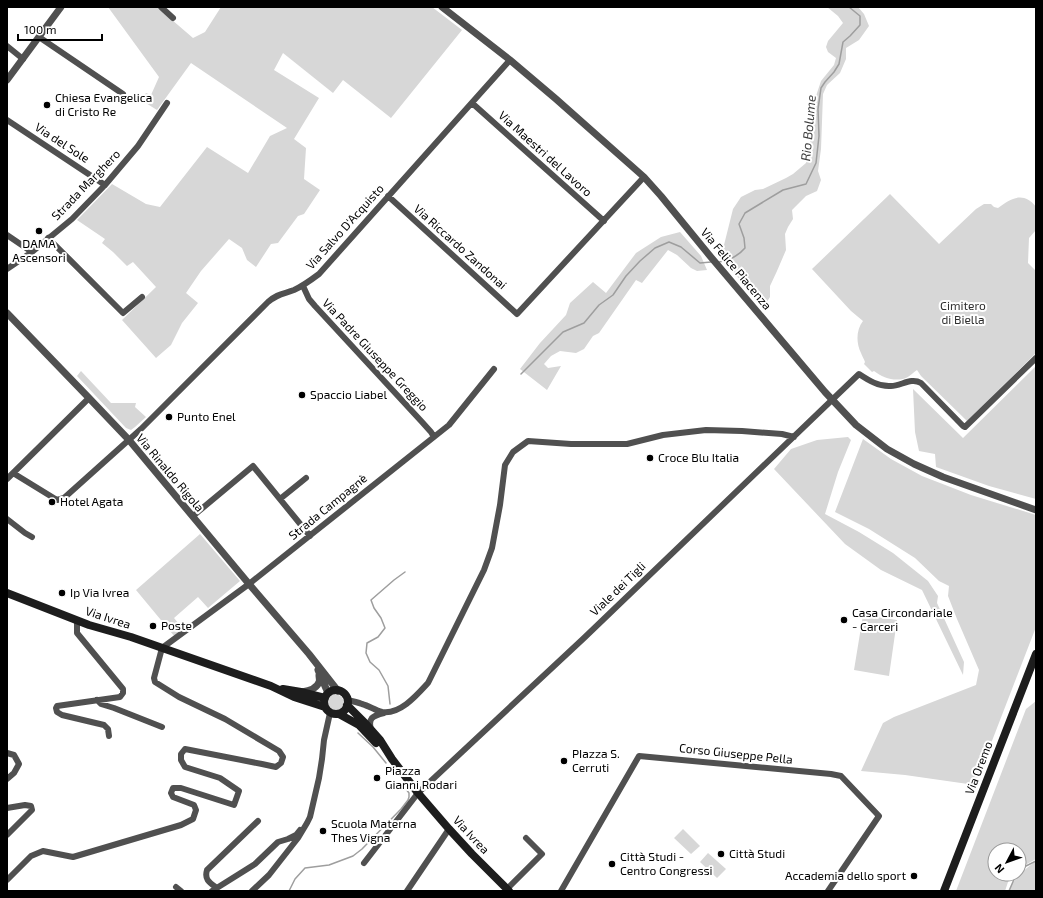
<svg xmlns="http://www.w3.org/2000/svg" width="1043" height="898" font-family="'Exo 2',sans-serif">
<style>
.green{fill:#d7d7d7}
.lines{fill:none;stroke-linecap:round;stroke-linejoin:round}
.stream{stroke:#9e9e9e;stroke-width:1.5}
.minor{stroke:#505050;stroke-width:6}
.tertiary{stroke:#505050;stroke-width:7}
.secondary{stroke:#1d1d1d;stroke-width:8}
.poi-dot{fill:#000;stroke:#fff;stroke-width:1.5}
.labels{text-anchor:middle;stroke-width:4;stroke-linejoin:round;paint-order:stroke}
.poi-label{font-size:12px;fill:#000;stroke:#fff;text-anchor:start}
.street-label{font-size:12px;fill:#000;stroke:#fff}
.park-label{font-size:12px;fill:#2e2e2e;stroke:#fff}
.water-label{font-size:13px;font-style:italic;fill:#3f3f3f;stroke:#fff}
</style>
<rect width="100%" height="100%" fill="#fff"/>
<path class="green" d="M108,7H157L193,38L205,32L221,7H432L462,30L391,118L343,80L333,93L283,53L274,70L319,98L294,139L306,148L304,179L320,190L304,214L298,216L278,243L271,244L256,267L247,260L242,248L229,239L201,271L186,293L198,303L182,323L171,345L156,358L122,320L156,287L133,262L127,266L113,252L102,243L105,239L77,220L112,184L146,204L160,207L207,147L248,173L270,136L287,128L191,63L157,110L141,100L146,93L151,95L159,77Z
M827,7H858L864,14L869,26L859,40L846,48V59L840,73L827,85L823,94L821,149L818,171L821,180L817,191L806,196L792,210L793,219L788,227L785,234L786,250L777,271L770,286V297L763,308L721,257L733,209L741,197L755,190L763,189L786,178L793,174L806,163L810,147L813,105L821,81L834,65L836,58L828,52L826,47L828,41L843,23L838,16Z
M890,194L939,244L976,209L984,204H991L994,207L998,208C1011,198 1024,191 1036,207V230L1029,238L1028,263L1036,271V353L967,421L921,376L917,370C914,372 910,376 906,378C895,382 883,378 874,371L872,372L864,364L865,362C864,359 862,356 861,353C856,343 856,330 863,321L851,311L812,269Z
M680,232L701,256L707,270L697,271L691,268L677,255L668,250L642,283L636,280L599,333L593,336L584,349L576,353L560,351L551,356L544,364L548,368L561,366L547,390L520,369L540,343L566,315L570,303L593,282L606,293L636,253L661,237Z
M1036,366V499L989,486L936,467L935,454L919,451L915,432L913,389L963,438Z
M81,371L111,403H136L135,407L146,417L135,427L131,430L126,428L77,376Z
M848,437L851,440L838,472L825,514L859,532L893,553L928,581L938,596L937,603L964,662L963,675L922,590L881,570L845,544L774,469L791,449L817,440Z
M863,439L891,459L922,476L971,495L1036,515V627L975,785L905,775L861,771L883,723L894,717L976,685L979,670L957,619L948,596L949,586L939,581L915,558L869,529L835,512Z
M200,534L240,581L208,608L198,597L174,618L184,630L175,637L136,590Z
M863,615L897,620L889,676L854,670Z
M326 703a9 9 0 1 1 18 0a9 9 0 1 1-18 0Z
M1036,701V859L1027,864L1019,870V850H995V874H1014L1008,882L1005,891H956L1026,709Z
M683,829L700,846L691,854L674,838Z
M708,853L726,869L717,878L700,862Z
M1036,861V891H1008C1015,877 1023,871 1036,861Z"/>
<g class="lines">
<path class="stream" d="M719,262C729,261 739,255 745,248L744,238L739,224L745,213L783,190L806,184L816,163L819,136L818,109L821,88L825,82L834,72L839,64L843,42L850,36L860,25V16L849,7
M521,374L563,332L584,323L599,305L613,295L626,276L640,261L655,248L669,242L681,247L700,263L711,262
M390,704L388,686L379,670L370,662L366,653L367,643L378,637L385,628L381,618L374,608L371,600L394,580L405,572
M358,733L373,747L386,763
M1019,873L1026,866L1036,861
M289,891L295,879L305,868L329,865L353,856L362,849L401,809L408,800L409,797V793L402,784
M1009,891L1015,877L1018,874"/>
<path class="minor" d="M161,7L173,18
M39,37L123,94
M7,46L23,59
M472,103L604,221
M7,120L105,185
M388,196L517,314L644,177
M7,235L32,252
M48,238L123,313L142,297
M7,269L32,252L72,219L105,185L138,146L167,103
M303,286L309,299L315,306L422,422L431,432L434,437
M13,473L57,500L64,498L141,429L268,302C277,294 283,294 294,290C303,286 311,280 319,274L510,60
M7,479L89,398
M280,499L306,478
M193,516L253,466L310,536
M7,519L25,533L32,537
M77,620V633L123,689V693L120,697L57,706L56,708L57,712L62,715L104,725L108,729L109,736
M97,700L101,704L114,708L162,727
M347,700C352,701 357,702 362,704C369,706 375,710 382,712C400,715 417,695 428,683L484,570L492,548L500,505L505,465L513,452L528,441L571,444H627L663,435L706,430L742,431L782,434L794,437
M371,730C368,718 372,716 384,713
M7,753L14,755L19,764L14,773L7,779
M7,808L25,805L31,806L32,810L7,835
M364,863L418,793L584,638L859,374C868,380 879,387 891,386C901,386 911,377 921,383L963,426L965,427L1036,358
M7,880L31,856L43,851L73,857L181,825L193,819L196,810L194,805L173,797L171,793L173,788H181L234,805L239,791L220,778L185,767L181,760V754L185,749L262,764L276,767L281,763L283,757L279,751L225,719L179,697L155,682L154,678L162,648L249,584L449,425L494,369
M176,887L181,891
M217,888C210,883 204,880 207,870L258,821
M507,889L542,854L526,838
M212,891L255,864L278,842L288,839L296,835L300,830
M252,891L269,875L298,838L307,823L310,817L319,778L322,759L324,740L330,713
M407,891L449,829
M561,891L639,756L831,774L841,776L879,816L828,891"/>
<path class="tertiary" d="M442,7L510,60L556,99L644,177L661,196L710,256L825,392L856,425L887,449L914,464L943,477L1036,510
M7,80L61,7
M7,313L89,398L129,440L249,584L309,654L338,691
M318,670L328,693
M302,692C308,691 317,689 319,682C320,680 319,678 319,675"/>
<path class="secondary" d="M7,593L89,625L131,637L271,686L294,697L325,707
M283,689L301,692L325,698
M324 702a12 12 0 1 1 24 0a12 12 0 1 1-24 0Z
M347,705L364,722L380,740L392,759L418,793L449,829L472,854L509,891
M339,714L359,725L376,743
M944,891L1036,654"/>
</g>
<g class="poi-dot">
<circle cx="47" cy="105" r="4"/>
<circle cx="39" cy="231" r="4"/>
<circle cx="302" cy="395" r="4"/>
<circle cx="169" cy="417" r="4"/>
<circle cx="650" cy="458" r="4"/>
<circle cx="52" cy="502" r="4"/>
<circle cx="62" cy="593" r="4"/>
<circle cx="844" cy="620" r="4"/>
<circle cx="153" cy="626" r="4"/>
<circle cx="564" cy="761" r="4"/>
<circle cx="377" cy="778" r="4"/>
<circle cx="323" cy="831" r="4"/>
<circle cx="721" cy="854" r="4"/>
<circle cx="612" cy="864" r="4"/>
<circle cx="914" cy="876" r="4"/>
</g>
<g class="labels">
<g class="poi-label">
<text x="55" y="102">Chiesa Evangelica<tspan x="55" dy="14">di Cristo Re</tspan></text>
<text x="39" y="248" text-anchor="middle">DAMA<tspan x="39" dy="14">Ascensori</tspan></text>
<text x="310" y="399">Spaccio Liabel</text>
<text x="177" y="421">Punto Enel</text>
<text x="658" y="462">Croce Blu Italia</text>
<text x="60" y="506">Hotel Agata</text>
<text x="70" y="597">Ip Via Ivrea</text>
<text x="852" y="617">Casa Circondariale<tspan x="852" dy="14">- Carceri</tspan></text>
<text x="161" y="630">Poste</text>
<text x="572" y="758">PIazza S.<tspan x="572" dy="14">Cerruti</tspan></text>
<text x="385" y="775">Piazza<tspan x="385" dy="14">Gianni Rodari</tspan></text>
<text x="331" y="828">Scuola Materna<tspan x="331" dy="14">Thes Vigna</tspan></text>
<text x="729" y="858">Città Studi</text>
<text x="620" y="861">Città Studi -<tspan x="620" dy="14">Centro Congressi</tspan></text>
<text x="906" y="880" text-anchor="end">Accademia dello sport</text>
</g>
<g class="street-label">
<text transform="translate(62 143) rotate(33)" y="4">Via del Sole</text>
<text transform="translate(545 154) rotate(42)" y="4">Via Maestri del Lavoro</text>
<text transform="translate(86 185) rotate(-46)" y="4">Strada Marghero</text>
<text transform="translate(345 227) rotate(-48)" y="4">Via Salvo D'Acquisto</text>
<text transform="translate(460 247) rotate(42)" y="4">Via Riccardo Zandonai</text>
<text transform="translate(736 269) rotate(50)" y="4">Via Felice Piacenza</text>
<text transform="translate(375 355) rotate(47)" y="4">Via Padre Giuseppe Greggio</text>
<text transform="translate(170 473) rotate(50)" y="4">Via Rinaldo Rigola</text>
<text transform="translate(328 507) rotate(-39)" y="4">Strada Campagnè</text>
<text transform="translate(618 589) rotate(-44)" y="4">Viale dei Tigli</text>
<text transform="translate(108 618) rotate(18)" y="4">Via Ivrea</text>
<text transform="translate(736 754) rotate(6)" y="4">Corso Giuseppe Pella</text>
<text transform="translate(979 768) rotate(-69)" y="4">Via Oremo</text>
<text transform="translate(471 835) rotate(47)" y="4">Via Ivrea</text>
</g>
<g class="park-label">
<text x="963" y="310">Cimitero<tspan x="963" dy="14">di Biella</tspan></text>
</g>
<g class="water-label">
<text transform="translate(808 128) rotate(-85)" y="5">Rio Bolume</text>
</g>
</g>
<rect width="1043" height="898" fill="none" stroke="#000000" stroke-width="16"/>
<g transform="translate(1007 862) rotate(229)"><circle r="19" fill="#ffffff" stroke="#999999"/>
<path d="M0-3L7 15L0 10L-7 15Z" fill="#000000"/>
<text y="-6" font-size="11" font-weight="bold" text-anchor="middle" fill="#000000">N</text>
</g>
<path d="M18 34v6h84v-6" fill="none" stroke="#000000" stroke-width="2"/>
<text x="24" y="34" font-size="12" fill="#000000" stroke="#ffffff" stroke-width="3" paint-order="stroke">100 m</text>
</svg>
